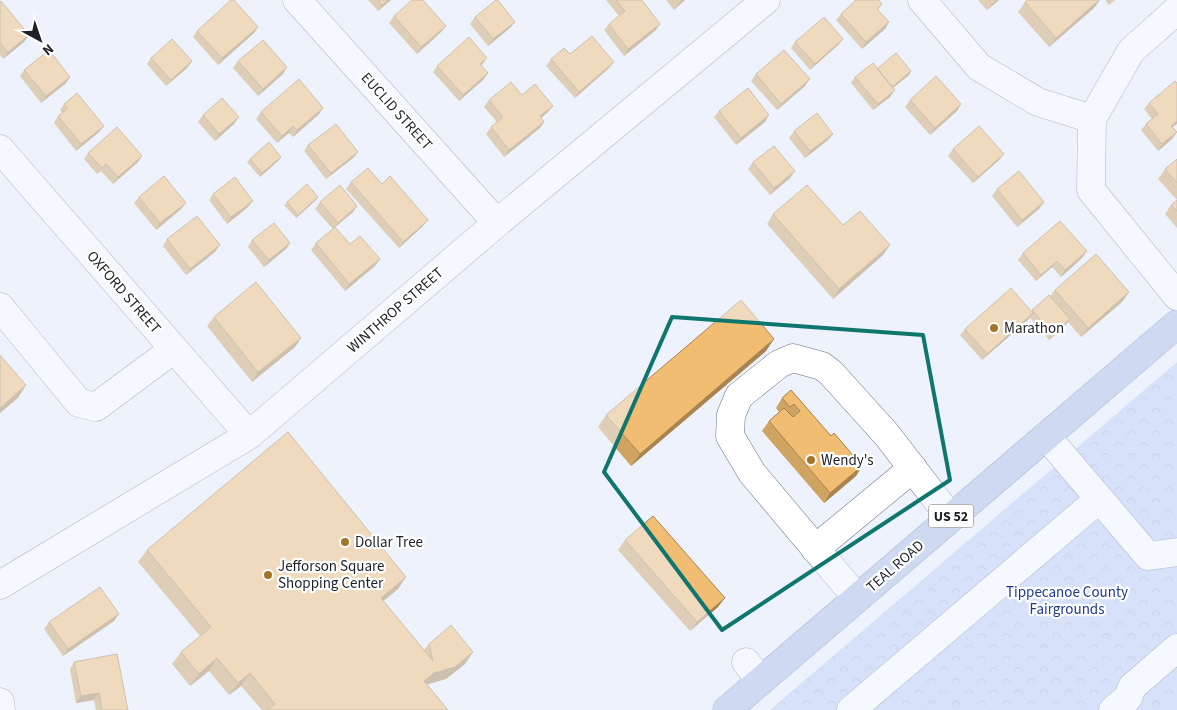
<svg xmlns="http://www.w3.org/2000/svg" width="1177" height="710" font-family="'Source Sans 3',sans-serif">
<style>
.park{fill:url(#park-crowns)}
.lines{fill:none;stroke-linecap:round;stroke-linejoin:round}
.minor-casing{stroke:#697181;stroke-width:29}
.major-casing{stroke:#566997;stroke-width:29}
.minor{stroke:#fff;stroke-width:28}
.major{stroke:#acbde5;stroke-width:28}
.wall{fill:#cfa362}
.shaded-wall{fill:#a98450}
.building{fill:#f1bd72;stroke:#a98450}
.marked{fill:none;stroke:#0f766e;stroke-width:4;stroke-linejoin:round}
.poi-dot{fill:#a37428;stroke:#fff;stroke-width:2}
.labels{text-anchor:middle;stroke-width:4.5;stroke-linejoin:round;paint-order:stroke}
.shield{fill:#fff;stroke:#616368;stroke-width:1}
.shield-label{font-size:14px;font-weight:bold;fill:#1d2027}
.street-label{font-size:15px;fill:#1d2027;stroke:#fff}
.poi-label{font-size:15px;fill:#1d2027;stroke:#fff;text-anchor:start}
.park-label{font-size:15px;fill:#1e3a8c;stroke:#fff}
</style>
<defs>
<pattern id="park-crowns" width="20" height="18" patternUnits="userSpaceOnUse" patternTransform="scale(1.25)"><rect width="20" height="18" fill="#bccff7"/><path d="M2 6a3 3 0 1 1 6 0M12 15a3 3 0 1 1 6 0" fill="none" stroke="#a1b1d4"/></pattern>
</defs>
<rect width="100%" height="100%" fill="#edf2fd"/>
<path class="park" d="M1177,362V710H770Z"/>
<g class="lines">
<defs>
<path id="minor" d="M297,0L497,223
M922,0L979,67L1038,102L1092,119L1091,190L1177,296
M1092,119L1131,51L1177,10
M0,149L249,435
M0,307L79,403L96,407L174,349
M1046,436L1148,556L1177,552
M815,549L913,468
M0,585L249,435L497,223L766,0
M857,598L752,473L730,436L731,415L739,396L779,364L793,358L822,366L831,373L887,435L950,517
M746,662L760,681
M0,702L1,710
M851,710L1098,500
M1113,710L1128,698L1132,687L1177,648"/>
<path id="major" d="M727,710L1177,324"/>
</defs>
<use href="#minor" class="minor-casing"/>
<use href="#major" class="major-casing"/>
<use href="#minor" class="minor"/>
<use href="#major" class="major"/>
</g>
<path class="wall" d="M368,0H391L378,11Z
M606,0H642L656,30L624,56L604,30L609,24L619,16Z
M666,0H685L674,10Z
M978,0H999L987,10Z
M1105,0H1115L1109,5Z
M0,2L29,35L24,42L3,59L0,55Z
M1025,2L1094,8L1049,47L1018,12Z
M882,4L878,10L889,22L885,29L862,49L836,20L841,14Z
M394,16L446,26L441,32L417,54L389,23Z
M475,17L510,28L488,46L470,24Z
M258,27L254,33L218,65L193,37L197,31Z
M843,39L838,45L810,70L791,48L795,42Z
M570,54L609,68L575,98L546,66L551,59Z
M151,58L192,61L187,68L166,86L147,64Z
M487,58L481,66L488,73L483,80L459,101L433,72L437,66Z
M238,61L283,74L258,96L233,68Z
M24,70L70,77L65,84L41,103L20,76Z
M911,71L909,75L893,88L890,97L873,110L851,83L855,77Z
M756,74L805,86L777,110L751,81Z
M522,95L548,112L541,118L544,122L540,128L504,157L486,134L491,127L497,122L484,107L489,100Z
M910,100L961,104L957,111L930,135L905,107Z
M1149,103L1177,132L1172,139L1158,151L1141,130L1146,124L1152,119L1144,109Z
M64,104L99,132L76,151L54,123L58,116L62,113L60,110Z
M719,111L765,122L736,145L714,117Z
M261,112L319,114L293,137L289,133L277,143L256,119Z
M203,115L234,124L215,141L198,122Z
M794,131L833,134L828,140L805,158L789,138Z
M308,145L358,152L353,158L326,179L304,151Z
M953,149L1004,154L999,160L973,183L948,156Z
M88,153L138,162L113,184L101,171L97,174L84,159Z
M250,159L279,160L260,177L247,162Z
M1177,159V228L1165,214L1171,205L1177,200L1158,179L1165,169Z
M753,162L790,178L770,195L748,169Z
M351,182L382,184L423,226L399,248L346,189Z
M997,189L1039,209L1017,227L992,196Z
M213,194L248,207L227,224L209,200Z
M139,197L181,209L156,230L134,203Z
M318,197L316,200L296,218L284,205L287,202Z
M320,202L353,212L335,227L350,244L375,266L345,291L311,250L316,243L333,229L315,209Z
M773,214L843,225L890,245L883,255L833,299L767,224Z
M167,239L215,252L186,275L163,246Z
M252,240L290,243L286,249L264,267L248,247Z
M1087,251L1082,258L1061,277L1052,267L1036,281L1018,260L1023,253Z
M1055,290L1129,292L1122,302L1081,337L1068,322L1065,326L1049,340L1030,318L982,360L960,335L965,329L1031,311L1050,296Z
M214,317L301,338L295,347L252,382L207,326Z
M766,351L631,466L598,427L606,415Z
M791,390L831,436L862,466L856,476L824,503L762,431L769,421L779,412L776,408L782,398Z
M625,540L718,607L690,631L618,550Z
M147,550L406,577L398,589L383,601L424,650L429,644L465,664L446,679L427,684L448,710H262L241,686L229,695L209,671L190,686L172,664L181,652L200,636L138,562Z
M114,621L63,656L44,629L49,622Z
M74,662L128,710H96L94,700L76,703L70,669Z"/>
<path class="shaded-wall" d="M388,0H391L378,11L382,5Z
M682,0H685L674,10L679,3Z
M996,0H999L987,10L992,4Z
M1099,0H1100L1094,8L1049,47L1056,38Z
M515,22L510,28L488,46L493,39Z
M889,22L885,29L862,49L866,42Z
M660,24L656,30L624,56L628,49Z
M446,26L441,32L417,54L421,47Z
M258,27L254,33L218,65L222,58Z
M29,35L24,42L3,59L8,52Z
M843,39L838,45L810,70L815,64Z
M487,58L482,64L475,71L480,64Z
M192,61L187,68L166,86L171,80Z
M614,62L609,68L575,98L579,92Z
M287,67L283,74L258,96L263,89Z
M911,71L909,75L889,91L892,87Z
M488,73L483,80L459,101L463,95Z
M70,77L65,84L41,103L46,96Z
M810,79L805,86L777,110L781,104Z
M895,90L890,97L873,110L878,104Z
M961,104L957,111L930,135L935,128Z
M553,106L548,112L535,123L540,116Z
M323,108L319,114L293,137L297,130Z
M769,115L765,122L736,145L741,138Z
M239,117L234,124L215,141L219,134Z
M1177,121V124L1166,132L1171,126Z
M544,122L540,128L504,157L509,150Z
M104,126L99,132L76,151L81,144Z
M293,126L289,133L277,143L282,136Z
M1177,132L1172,139L1158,151L1162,144Z
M833,134L828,140L805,158L810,151Z
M358,152L353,158L326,179L331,173Z
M1004,154L999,160L973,183L978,177Z
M142,156L138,162L113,184L118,177Z
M281,157L279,160L260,177L262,173Z
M795,171L790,178L770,195L774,188Z
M318,197L316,200L296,218L298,215Z
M253,201L248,207L227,224L231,217Z
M1044,202L1039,209L1017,227L1022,220Z
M186,203L181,209L156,230L160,223Z
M357,206L353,212L333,229L338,223Z
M428,220L423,226L399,248L403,242Z
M290,243L286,249L264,267L269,260Z
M220,245L215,252L186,275L190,269Z
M890,245L883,255L833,299L839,289Z
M1087,251L1082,258L1061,277L1065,270Z
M380,259L375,266L345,291L349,284Z
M1057,261L1052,267L1036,281L1041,275Z
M1129,292L1122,302L1081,337L1088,328Z
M1033,313L1028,320L982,360L987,354Z
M1070,319L1065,326L1049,340L1053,334Z
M301,338L295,347L252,382L258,372Z
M774,339L766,351L631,466L640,454Z
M26,385L18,398L0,413V408Z
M862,466L856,476L824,503L830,493Z
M406,577L398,589L372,610L381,598Z
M725,598L718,607L690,631L697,622Z
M119,614L114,621L63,656L68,649Z
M473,652L465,664L446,679L425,685L424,681L434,673Z
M217,658L209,671L190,686L199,674Z
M250,673L241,686L229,695L238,683Z
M99,693L94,700L76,703L81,696Z"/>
<path class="building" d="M231,0H234L258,27L222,58L197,31Z
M378,0H388L382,5Z
M412,0H423L446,26L421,47L394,16Z
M496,0H498L515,22L493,39L475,17Z
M616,0H642L660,24L628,49L609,24L625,11Z
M676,0H682L679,3Z
M856,0H879L882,4L877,9L889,22L866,42L841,14Z
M989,0H996L992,4Z
M1027,0H1099L1056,38L1025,2Z
M1,1L29,35L8,52L0,43V2Z
M824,17L843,39L815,64L795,42Z
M592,36L614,62L579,92L551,59L564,48L570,54Z
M469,37L487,58L480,64L488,73L463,95L437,66Z
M172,39L192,61L171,80L151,58Z
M263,40L287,67L263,89L238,61Z
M49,50L70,77L46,96L24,70Z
M784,50L810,79L781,104L756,74Z
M896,53L911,71L892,87L877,69Z
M873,63L895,90L878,104L855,77Z
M936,76L961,104L935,128L910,100Z
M299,79L323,108L297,130L293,126L282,136L261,112Z
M1175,81L1177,83V121L1171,126L1177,132L1162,144L1146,124L1158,114L1149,103Z
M511,82L522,95L535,84L553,106L540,116L544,122L509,150L491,127L503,117L489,100Z
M748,88L769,115L741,138L719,111Z
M77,93L104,126L81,144L58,116L68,108L64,104Z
M222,98L239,117L219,134L203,115Z
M817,113L833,134L810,151L794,131Z
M336,124L358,152L331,173L308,145Z
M979,126L1004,154L978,177L953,149Z
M117,127L142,156L118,177L106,164L102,168L88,153Z
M269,142L281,157L262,173L250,159Z
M774,146L795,171L774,188L753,162Z
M1177,159V183L1165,169Z
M368,168L382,184L390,176L428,220L403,242L351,182Z
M1019,171L1044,202L1022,220L997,189Z
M164,176L186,203L160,223L139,197Z
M235,177L253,201L231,217L213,194Z
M307,184L318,197L298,215L287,202Z
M340,185L357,206L338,223L320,202Z
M807,185L843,225L860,211L890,245L839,289L773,214Z
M1177,200V211L1171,205Z
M197,216L220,245L190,269L167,239Z
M1060,221L1087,251L1065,270L1057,261L1041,275L1023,253Z
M274,223L290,243L269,260L252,240Z
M335,227L350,244L360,236L380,259L349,284L316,243Z
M1096,254L1129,292L1088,328L1055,290Z
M256,282L301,338L258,372L214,317Z
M1011,288L1033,313L987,354L965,329Z
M1049,295L1070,319L1053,334L1032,310Z
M741,300L774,339L640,454L606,415Z
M0,355L26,385L0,408Z
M791,390L831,436L834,433L862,466L830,493L769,421L784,408L793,417L800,411L794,404L790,407L782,398Z
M288,432L406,577L381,598L433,661L429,644L451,625L473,652L455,667L434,673L424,681L448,710H267L275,704L250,673L238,683L217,658L199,674L181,652L211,627L147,550Z
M653,516L725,598L697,622L625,540Z
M100,587L119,614L68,649L49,622Z
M117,654L128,710H102L99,693L81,696L74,662Z"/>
<path d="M0 0H1177V710H0ZM672,317L923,335L950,480L722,630L604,472Z" fill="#edf2fd" fill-opacity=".55" fill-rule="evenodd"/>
<path class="marked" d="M672,317L923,335L950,480L722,630L604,472Z"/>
<g class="poi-dot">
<circle cx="994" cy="328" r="5"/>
<circle cx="811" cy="460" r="5"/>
<circle cx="345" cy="542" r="5"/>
<circle cx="268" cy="575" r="5"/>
</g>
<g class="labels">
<rect class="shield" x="928.5" y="504.5" width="45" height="23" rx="4"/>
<g class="shield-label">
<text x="951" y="521">US 52</text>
</g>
<g class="street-label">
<text transform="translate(397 111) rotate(48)" y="5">EUCLID STREET</text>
<text transform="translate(124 292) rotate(49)" y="5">OXFORD STREET</text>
<text transform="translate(395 310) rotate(-41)" y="5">WINTHROP STREET</text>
<text transform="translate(895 566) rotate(-41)" y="5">TEAL ROAD</text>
</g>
<g class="poi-label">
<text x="1004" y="333">Marathon</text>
<text x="821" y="465">Wendy's</text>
<text x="355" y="547">Dollar Tree</text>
<text x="278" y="571">Jefforson Square<tspan x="278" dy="17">Shopping Center</tspan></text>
</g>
<g class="park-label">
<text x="1067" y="597">Tippecanoe County<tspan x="1067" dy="17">Fairgrounds</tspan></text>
</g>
</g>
<g transform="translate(40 40) rotate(140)" stroke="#ffffff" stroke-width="4" paint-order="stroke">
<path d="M0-4L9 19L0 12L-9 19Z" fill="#1d2027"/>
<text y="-8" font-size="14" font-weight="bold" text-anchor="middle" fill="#1d2027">N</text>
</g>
</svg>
